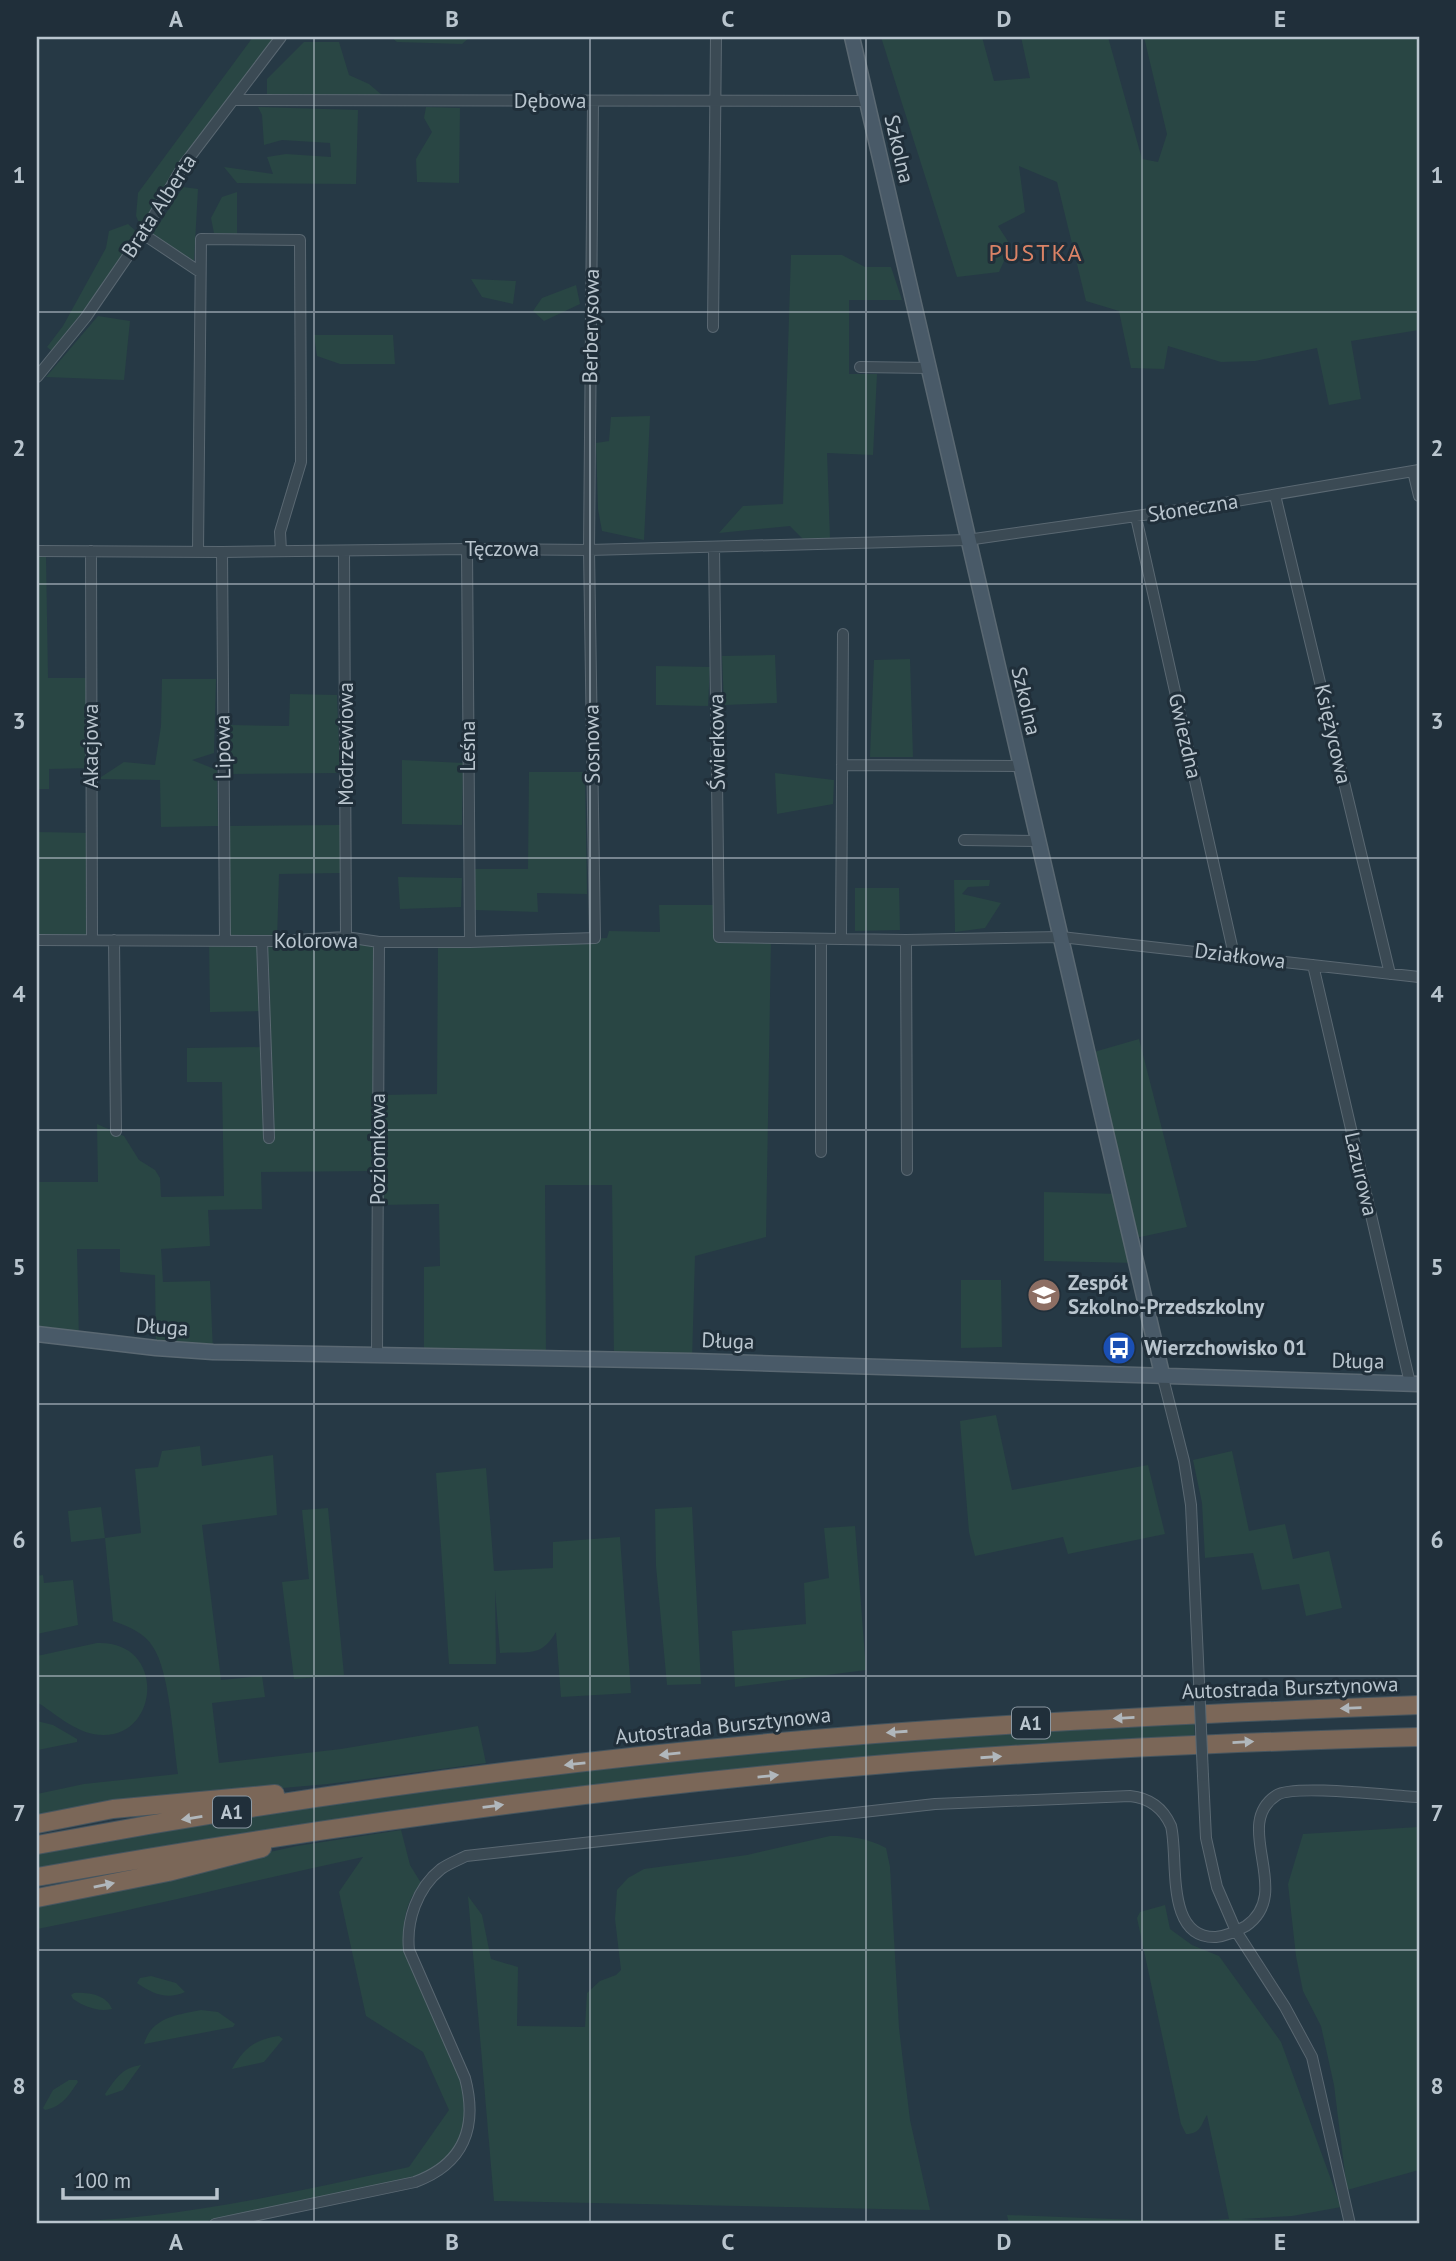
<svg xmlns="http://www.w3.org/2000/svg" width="1456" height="2261" font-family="'PT Sans',sans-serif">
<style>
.green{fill:#294644}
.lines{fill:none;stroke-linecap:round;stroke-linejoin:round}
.street-casing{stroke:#5a6872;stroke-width:12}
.secondary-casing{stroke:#5a6872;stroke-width:17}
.highway-casing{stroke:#46555f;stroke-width:20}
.street{stroke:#3b4a54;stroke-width:10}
.secondary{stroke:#495a68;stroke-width:14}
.highway{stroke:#7b6758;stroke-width:18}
.street-bridge-casing{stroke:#5a6872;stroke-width:12;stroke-linecap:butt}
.street-bridge{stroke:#3b4a54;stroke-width:10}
.oneway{fill:#b0b7bc}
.grid{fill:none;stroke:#b9c5ce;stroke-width:2;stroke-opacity:0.55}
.labels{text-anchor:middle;stroke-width:6;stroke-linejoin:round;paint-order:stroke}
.shield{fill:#202f3a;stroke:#8b98a2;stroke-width:2}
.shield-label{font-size:19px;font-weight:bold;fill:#b9c5ce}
.street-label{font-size:21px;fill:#b9c5ce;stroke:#202f3a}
.poi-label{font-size:21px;font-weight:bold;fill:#b9c5ce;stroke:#202f3a;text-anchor:start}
.quarter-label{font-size:24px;letter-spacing:2px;fill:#db8366;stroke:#202f3a}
.neatline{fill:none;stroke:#b9c5ce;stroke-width:2.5}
.grid-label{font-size:23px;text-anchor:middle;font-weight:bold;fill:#b9c5ce}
</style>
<rect width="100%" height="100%" fill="#263945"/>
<path class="green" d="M253,37H274L235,93L181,159L142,229L136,216L138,193Z
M391,37H470L462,44L397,42Z
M881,37H982L994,81L1030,78L1021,37H1108L1142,159L1158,162L1167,134L1144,37H1419V330L1351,341L1361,399L1329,405L1317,348L1255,361L1221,362L1168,346L1164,369L1131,368L1119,311L1086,301L1057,182L1019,166L1025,212L998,226L1011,246L999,272L957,277Z
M304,42H339L349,75L369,84L382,95H267V79Z
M258,107L358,110L356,184L237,183L224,167L273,174L267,157L286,154L331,157L330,143L282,140L264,145L262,115Z
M426,107L460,108L459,183L417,182L416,159L432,132L424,118Z
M183,187L198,189L194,261L152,235Z
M237,192V234L214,233L211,218L222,197Z
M128,224L139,234L53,352L47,347L63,326L106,248L109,231Z
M791,255H842L865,267H891L902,300H849V374H877L873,455L827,453L830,539H803L790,526L719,533L743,506L783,504Z
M471,279L516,281L513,304L482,297Z
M576,285L580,304L544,321L533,311L542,298Z
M98,316L130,321L124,380L46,377Z
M314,335H393L395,364H340L317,356Z
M650,416L644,540L602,531L598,509L596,443L609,441L611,417Z
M37,557H46L48,678H91L92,768L49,769V789H37Z
M775,655L777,703L724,705L722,656Z
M910,659L913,757H870L874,660Z
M656,666L710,667L708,706L656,705Z
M162,679H216L214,753L192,760L217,770L218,826L161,827L160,780L98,779L124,762L155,765L161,726Z
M290,694L337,695L340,773L230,774V725L289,726Z
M402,760L463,763L462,825L402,824Z
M529,772H585L587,894L537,893L538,912L475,910L474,869H528Z
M775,773L834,780L833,804L777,814Z
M340,825L341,873L279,874L277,941L379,942V1095L437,1094L438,942L607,938L609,931L660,932L659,905H713V937L771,938L766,1237L695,1256L692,1361L614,1359L612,1185H545L546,1359L424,1358V1267L440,1266L439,1204L377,1205V1171L261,1172L262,1209L208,1210L210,1246L161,1249L163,1282L210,1281L213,1352L156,1348L155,1275L120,1272V1249H77L79,1341L37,1334V1182H98L97,1124L124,1136L139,1160L155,1170L160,1178L161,1197L224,1196L222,1082H187V1048L265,1047L264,1011L210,1012L209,941H224V826Z
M37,832L92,833V940H37Z
M398,877L462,878L461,907L400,909Z
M954,880H990L989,886L968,887L962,894L1001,903L985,928L955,932Z
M855,888H899L900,930L855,931Z
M1139,1039L1187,1227L1131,1239L1137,1263L1044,1261V1192L1120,1194L1087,1054Z
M961,1280H1001L1002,1347L961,1348Z
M996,1415L1012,1490L1148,1465L1165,1534L1068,1554L1063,1537L975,1556L969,1532L960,1421Z
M200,1446L202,1466L273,1455L277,1515L202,1525L221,1680L262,1676L265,1697L212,1703L219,1763L341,1749L478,1726L486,1763L328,1784L190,1796L37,1819V1794L84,1784L178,1774C173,1741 170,1672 153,1647C145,1633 128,1626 113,1621L105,1538L71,1542L68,1511L101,1507L105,1538L141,1533L135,1469L158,1467L162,1451Z
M1232,1451L1249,1531L1285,1524L1293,1559L1329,1551L1342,1608L1306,1616L1299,1584L1262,1590L1253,1553L1205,1558L1202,1503L1193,1460Z
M486,1468L494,1571L553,1568V1542L620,1537L631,1693L561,1697L556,1632C541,1658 528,1651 500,1653L495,1590L496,1664H449L436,1473Z
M692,1507L701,1684L667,1685L656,1566L655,1509Z
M328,1508L344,1675L294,1679L282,1582L309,1579L302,1510Z
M855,1526L866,1670L735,1687L732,1631L806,1624L804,1583L829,1578L824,1528Z
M43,1575L44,1583L73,1580L78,1625L37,1634V1576Z
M97,1643C170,1640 159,1747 93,1734C73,1730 54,1713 37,1702V1656Z
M37,1721L53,1725L77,1739V1742L38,1750Z
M1194,1721L1195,1739L908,1756L37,1870V1852C266,1812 496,1777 727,1755C882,1739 1038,1730 1194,1721Z
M1419,1827V2170L1347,2190L1334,2085L1321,2026L1303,1991L1296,1956L1288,1884L1303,1834Z
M401,1830L410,1865L421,1883C400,1909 401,1936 411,1966C421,1989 432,2012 442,2036C448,2050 458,2065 462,2080C472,2123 460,2155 421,2176L193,2224H37V2222C164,2223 286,2194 409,2167L449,2110L423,2052L366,2016L339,1892L363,1857C254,1880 146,1908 37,1929V1903L297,1846Z
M830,1836C851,1836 867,1838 886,1848L890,1867L899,2028L910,2120L930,2210L494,2201L468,1896L482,1915L491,1959L518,1967L517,2026L585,2027L587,1993L600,1981L616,1975L621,1970L615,1919L617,1890L628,1878L644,1869L747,1855Z
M1165,1905L1170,1929L1192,1945L1219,1956L1281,2042L1341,2207L1292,2216L1242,2219L1293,2221L1294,2224H1009L1007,2215L1189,2222L1229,2219L1207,2115C1201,2124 1201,2134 1186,2134L1181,2124L1137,1918L1140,1912Z
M151,1976L176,1983L185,1992C167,2000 153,1994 137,1983L140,1978Z
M74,1993C88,1992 107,1995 112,2009C98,2012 85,2007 73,1999L71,1995Z
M201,2010L218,2012L235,2024L233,2027L144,2044C152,2017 177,2015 201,2010Z
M279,2036L283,2039L264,2062L232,2069C244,2048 256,2039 279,2036Z
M141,2065L123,2090L106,2096L105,2094C116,2079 121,2068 141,2065Z
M69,2080H77L78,2082C68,2096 63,2106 45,2110L43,2108L53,2090Z"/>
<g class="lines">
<defs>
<path id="street" d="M235,100L866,101
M143,234L200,272
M713,327L716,37
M860,367L929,368
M37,377L86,317L143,234L183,166L281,37
M1413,471L1419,496
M1275,495L1390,974
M1136,517L1234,955
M714,548L719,937L906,940L1061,937L1419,977
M467,549L470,942
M37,551L222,552L467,549L589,550L967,540L1207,506L1419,470
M91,551L92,940
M344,551L346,937
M198,552L201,239L300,240L301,462L280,532L281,551
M222,552L225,941
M842,765L1019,766
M964,840L1037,841
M821,939V1152
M841,939L843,634
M37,940L277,941L346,937L379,942H470L595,938L589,550L593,101
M114,940L116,1131
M906,940L907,1170
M262,941L269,1138
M1313,965L1410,1383
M377,1356L379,942
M1162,1374L1184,1461L1191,1505L1199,1682
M1203,1776L1206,1838L1217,1887L1236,1931L1285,2007L1312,2057L1350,2224
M215,2224L415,2182C464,2164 478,2127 465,2078L409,1950C406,1921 417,1888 441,1869C448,1864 458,1860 466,1856L935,1804L1130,1796C1150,1798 1163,1808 1171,1826C1179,1858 1164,1939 1216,1937C1226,1936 1237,1931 1246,1926C1295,1892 1230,1825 1277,1795C1294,1784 1393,1796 1419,1797"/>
<path id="secondary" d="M852,37L1162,1374
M37,1334L156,1348L213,1352L692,1361L1419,1384"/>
<path id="highway" d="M37,1824L113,1809L275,1794
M37,1845C314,1793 594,1756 875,1734C1056,1720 1238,1712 1419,1705
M37,1877C315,1828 594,1789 875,1765C1056,1750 1238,1742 1419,1737
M37,1898L168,1872L262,1848"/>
</defs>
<use href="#street" class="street-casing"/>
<use href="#secondary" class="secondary-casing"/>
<use href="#highway" class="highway-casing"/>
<use href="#street" class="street"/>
<use href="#secondary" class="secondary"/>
<use href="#highway" class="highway"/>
<defs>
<path id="street-bridge" d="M1199,1682L1203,1776"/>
</defs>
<use href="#street-bridge" class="street-bridge-casing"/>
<use href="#street-bridge" class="street-bridge"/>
</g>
<defs><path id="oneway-solid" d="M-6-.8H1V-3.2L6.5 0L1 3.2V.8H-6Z" transform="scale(1.75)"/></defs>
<g class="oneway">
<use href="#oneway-solid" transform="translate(1351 1708) rotate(178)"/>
<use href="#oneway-solid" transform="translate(1124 1718) rotate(177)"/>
<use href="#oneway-solid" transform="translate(897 1732) rotate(176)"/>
<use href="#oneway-solid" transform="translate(1243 1742) rotate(-3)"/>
<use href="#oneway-solid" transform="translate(670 1754) rotate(174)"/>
<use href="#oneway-solid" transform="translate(991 1757) rotate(-4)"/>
<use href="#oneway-solid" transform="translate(575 1764) rotate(174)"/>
<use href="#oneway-solid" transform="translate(768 1776) rotate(-6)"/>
<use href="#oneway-solid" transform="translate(493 1806) rotate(-7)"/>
<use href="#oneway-solid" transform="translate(192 1818) rotate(171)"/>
<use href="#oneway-solid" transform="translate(104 1885) rotate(-11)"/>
</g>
<path class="grid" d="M314,37V2224M590,37V2224M866,37V2224M1142,37V2224M37,312H1419M37,584H1419M37,858H1419M37,1130H1419M37,1404H1419M37,1676H1419M37,1950H1419"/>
<defs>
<symbol id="school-disc" viewBox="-11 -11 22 22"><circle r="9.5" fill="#8d6e63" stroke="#202f3a"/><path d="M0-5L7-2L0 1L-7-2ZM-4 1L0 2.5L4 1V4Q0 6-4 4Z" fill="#fff"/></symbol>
<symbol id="bus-disc" viewBox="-11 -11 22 22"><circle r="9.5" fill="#1a4fb4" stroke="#202f3a"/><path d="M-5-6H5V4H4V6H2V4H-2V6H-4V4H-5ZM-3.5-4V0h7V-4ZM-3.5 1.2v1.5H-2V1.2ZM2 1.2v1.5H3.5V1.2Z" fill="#fff"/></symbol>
</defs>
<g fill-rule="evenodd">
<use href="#school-disc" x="1025" y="1276" width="38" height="38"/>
<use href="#bus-disc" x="1100" y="1329" width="38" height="38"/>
</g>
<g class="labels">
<g class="shield">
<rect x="1012" y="1707.5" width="38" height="31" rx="5"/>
<rect x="213" y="1796.5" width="38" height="31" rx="5"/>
</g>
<g class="shield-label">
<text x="1031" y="1730">A1</text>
<text x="232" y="1819">A1</text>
</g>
<g class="street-label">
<text x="550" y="108">Dębowa</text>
<text transform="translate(899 149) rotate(77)" y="7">Szkolna</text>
<text transform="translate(159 206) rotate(-57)" y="7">Brata Alberta</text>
<text transform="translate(591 326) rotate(-89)" y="7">Berberysowa</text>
<text transform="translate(1193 508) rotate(-9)" y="7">Słoneczna</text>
<text x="502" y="556">Tęczowa</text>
<text transform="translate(1026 701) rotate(77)" y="7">Szkolna</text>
<text transform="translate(1333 734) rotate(77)" y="7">Księżycowa</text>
<text transform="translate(1185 736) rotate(77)" y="7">Gwiezdna</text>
<text transform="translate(717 742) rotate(-91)" y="7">Świerkowa</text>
<text transform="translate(346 744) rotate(-90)" y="7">Modrzewiowa</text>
<text transform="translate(592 744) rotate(-91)" y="7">Sosnowa</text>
<text transform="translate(91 746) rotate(-90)" y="7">Akacjowa</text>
<text transform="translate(468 746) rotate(-90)" y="7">Leśna</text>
<text transform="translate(223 747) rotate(-91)" y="7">Lipowa</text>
<text x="316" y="948">Kolorowa</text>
<text transform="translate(1240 956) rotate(7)" y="7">Działkowa</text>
<text transform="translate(378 1149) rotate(-90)" y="7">Poziomkowa</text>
<text transform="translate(1361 1174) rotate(77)" y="7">Lazurowa</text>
<text transform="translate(162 1327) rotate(4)" y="7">Długa</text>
<text transform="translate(728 1341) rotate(2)" y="7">Długa</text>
<text transform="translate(1358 1361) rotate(1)" y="7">Długa</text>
<text transform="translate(1290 1688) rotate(-2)" y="7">Autostrada Bursztynowa</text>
<text transform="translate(723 1726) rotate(-6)" y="7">Autostrada Bursztynowa</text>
</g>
<g class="poi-label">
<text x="1068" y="1290">Zespół<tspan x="1068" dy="24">Szkolno-Przedszkolny</tspan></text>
<text x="1144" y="1355">Wierzchowisko 01</text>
</g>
<g class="quarter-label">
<text x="1036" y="261">PUSTKA</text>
</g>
</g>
<rect width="1456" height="2261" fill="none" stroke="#202f3a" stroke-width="77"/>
<path d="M63 2188v10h154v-10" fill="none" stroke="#b9c5ce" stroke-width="3.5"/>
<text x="74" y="2188" font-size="21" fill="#b9c5ce" stroke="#202f3a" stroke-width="5" paint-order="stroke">100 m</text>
<rect x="38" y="38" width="1380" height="2184" class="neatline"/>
<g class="grid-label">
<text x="176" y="27">A</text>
<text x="452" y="27">B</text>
<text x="728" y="27">C</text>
<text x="1004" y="27">D</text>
<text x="1280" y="27">E</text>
<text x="19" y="183">1</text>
<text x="1437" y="183">1</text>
<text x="19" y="456">2</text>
<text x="1437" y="456">2</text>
<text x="19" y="729">3</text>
<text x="1437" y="729">3</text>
<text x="19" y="1002">4</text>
<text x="1437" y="1002">4</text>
<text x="19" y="1275">5</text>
<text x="1437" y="1275">5</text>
<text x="19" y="1548">6</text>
<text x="1437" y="1548">6</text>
<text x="19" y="1821">7</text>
<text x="1437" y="1821">7</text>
<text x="19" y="2094">8</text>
<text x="1437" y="2094">8</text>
<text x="176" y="2250">A</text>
<text x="452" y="2250">B</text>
<text x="728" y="2250">C</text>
<text x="1004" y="2250">D</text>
<text x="1280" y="2250">E</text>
</g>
</svg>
